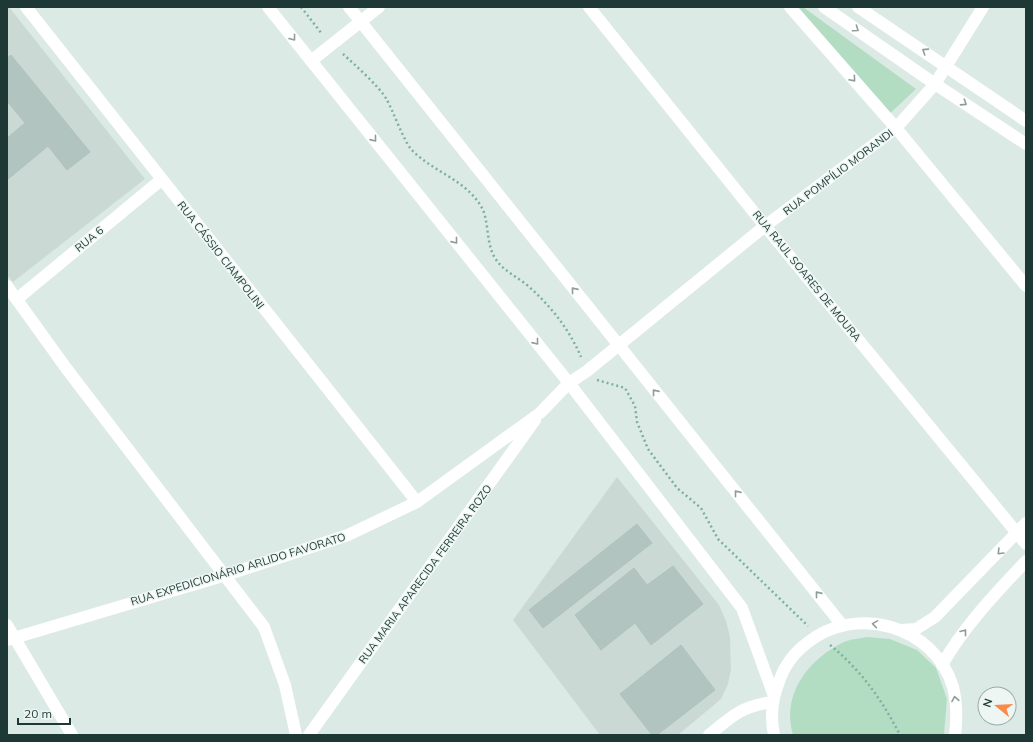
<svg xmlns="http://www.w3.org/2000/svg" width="1033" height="742" font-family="Mulish,sans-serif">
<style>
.built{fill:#cbd9d4}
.green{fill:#b3ddc3}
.building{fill:#b2c4bf;stroke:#afc3bd}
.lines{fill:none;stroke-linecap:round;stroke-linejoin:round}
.path{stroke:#7bafa5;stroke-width:2.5;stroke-dasharray:2 3;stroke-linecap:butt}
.minor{stroke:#fff;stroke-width:12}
.tertiary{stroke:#fff;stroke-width:12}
.oneway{stroke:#8e9c9a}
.labels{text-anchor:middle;stroke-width:3;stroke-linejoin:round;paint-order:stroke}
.street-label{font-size:11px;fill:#1e3935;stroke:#edf6f3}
</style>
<rect width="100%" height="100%" fill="#dceae5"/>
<path class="built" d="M7,7H9L145,179L13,282L7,275Z
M617,477L719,605L726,621L730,637L731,669L728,684L721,699L678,735H600L513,620Z"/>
<path class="green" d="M790,7H803L916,89L883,120Z
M866,637L890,639L917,650L936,668L947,699L944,735H793C781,695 808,660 842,643C849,639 859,639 866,637Z"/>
<path class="building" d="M11,55L90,152L67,170L48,146L7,180V138L25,123L7,101V58Z
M637,524L652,543L543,628L529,610Z
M673,566L703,604L651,645L635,623L601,650L575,615L634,568L647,585Z
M681,645L715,690L657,735H652L620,694Z"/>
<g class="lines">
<path class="path" d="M301,7L322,34
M343,54C355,65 379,86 387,100C393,111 404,141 411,149C432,172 466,179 482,208C489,221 486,244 495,258C503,271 516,276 527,285C551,306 569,329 581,357
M597,380L625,388L635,406L637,422L648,449L677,488L701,508L718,539L808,626
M830,645C861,670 882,700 900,735"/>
<path class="minor" d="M26,7L417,502
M589,7L765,226L1026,544
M790,7L896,128L1026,286
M311,61L379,7
M7,286L66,368L264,627L285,685L296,735
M17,299L161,180
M7,625L72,735
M7,640L226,575L348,535L417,502L540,413L569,383L587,371L765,226L896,128L935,84L983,7
M309,735L535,420
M709,735C732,716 742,706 772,702"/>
<path class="tertiary" d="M268,7L569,383L742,608L774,696
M349,7L842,625
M824,7L935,84L1026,144
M858,7L1026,121
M901,630L916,629L935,617L1026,523
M942,665C964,626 996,593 1026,561
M774,735C770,716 772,699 779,682C784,666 794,653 807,643C856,604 934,625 953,687C957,703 957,719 955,735"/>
</g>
<defs><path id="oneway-chevron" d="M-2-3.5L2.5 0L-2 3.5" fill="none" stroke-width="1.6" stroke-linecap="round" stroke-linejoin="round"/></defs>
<g class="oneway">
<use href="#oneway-chevron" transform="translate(856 29) rotate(35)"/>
<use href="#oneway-chevron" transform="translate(293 38) rotate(52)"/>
<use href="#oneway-chevron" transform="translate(925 51) rotate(-147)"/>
<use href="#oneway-chevron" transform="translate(853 79) rotate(49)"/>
<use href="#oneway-chevron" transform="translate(964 103) rotate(33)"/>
<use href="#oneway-chevron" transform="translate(374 139) rotate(51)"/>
<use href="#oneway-chevron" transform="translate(455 241) rotate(51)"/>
<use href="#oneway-chevron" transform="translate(574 290) rotate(-129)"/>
<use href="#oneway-chevron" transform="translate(536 342) rotate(51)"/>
<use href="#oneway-chevron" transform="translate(655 392) rotate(-129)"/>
<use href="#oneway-chevron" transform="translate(737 493) rotate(-129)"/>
<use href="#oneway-chevron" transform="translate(1000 552) rotate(134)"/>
<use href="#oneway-chevron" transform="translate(818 594) rotate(-129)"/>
<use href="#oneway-chevron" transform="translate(875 624) rotate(-171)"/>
<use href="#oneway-chevron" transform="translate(964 632) rotate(-52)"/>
<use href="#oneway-chevron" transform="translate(955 699) rotate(-100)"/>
</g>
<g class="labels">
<g class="street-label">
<text transform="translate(838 172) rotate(-37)" y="4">RUA POMPÍLIO MORANDI</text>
<text transform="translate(89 239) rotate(-39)" y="4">RUA 6</text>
<text transform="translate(221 255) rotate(52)" y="4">RUA CÁSSIO CIAMPOLINI</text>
<text transform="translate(807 276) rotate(51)" y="4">RUA RAUL SOARES DE MOURA</text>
<text transform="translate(238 569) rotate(-17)" y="4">RUA EXPEDICIONÁRIO ARLIDO FAVORATO</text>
<text transform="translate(425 574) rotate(-54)" y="4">RUA MARIA APARECIDA FERREIRA ROZO</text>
</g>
</g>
<rect width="1033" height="742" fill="none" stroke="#1e3935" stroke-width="16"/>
<g transform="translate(997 706) rotate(288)"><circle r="19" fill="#edf6f3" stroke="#9aaaa7"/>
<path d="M0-3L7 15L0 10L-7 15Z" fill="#f98a4b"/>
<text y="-6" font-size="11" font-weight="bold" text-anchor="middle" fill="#1e3935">N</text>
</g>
<path d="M18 718v6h52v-6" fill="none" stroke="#1e3935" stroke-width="2"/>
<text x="24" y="718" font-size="12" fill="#1e3935" stroke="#edf6f3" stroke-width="3" paint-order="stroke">20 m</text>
</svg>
